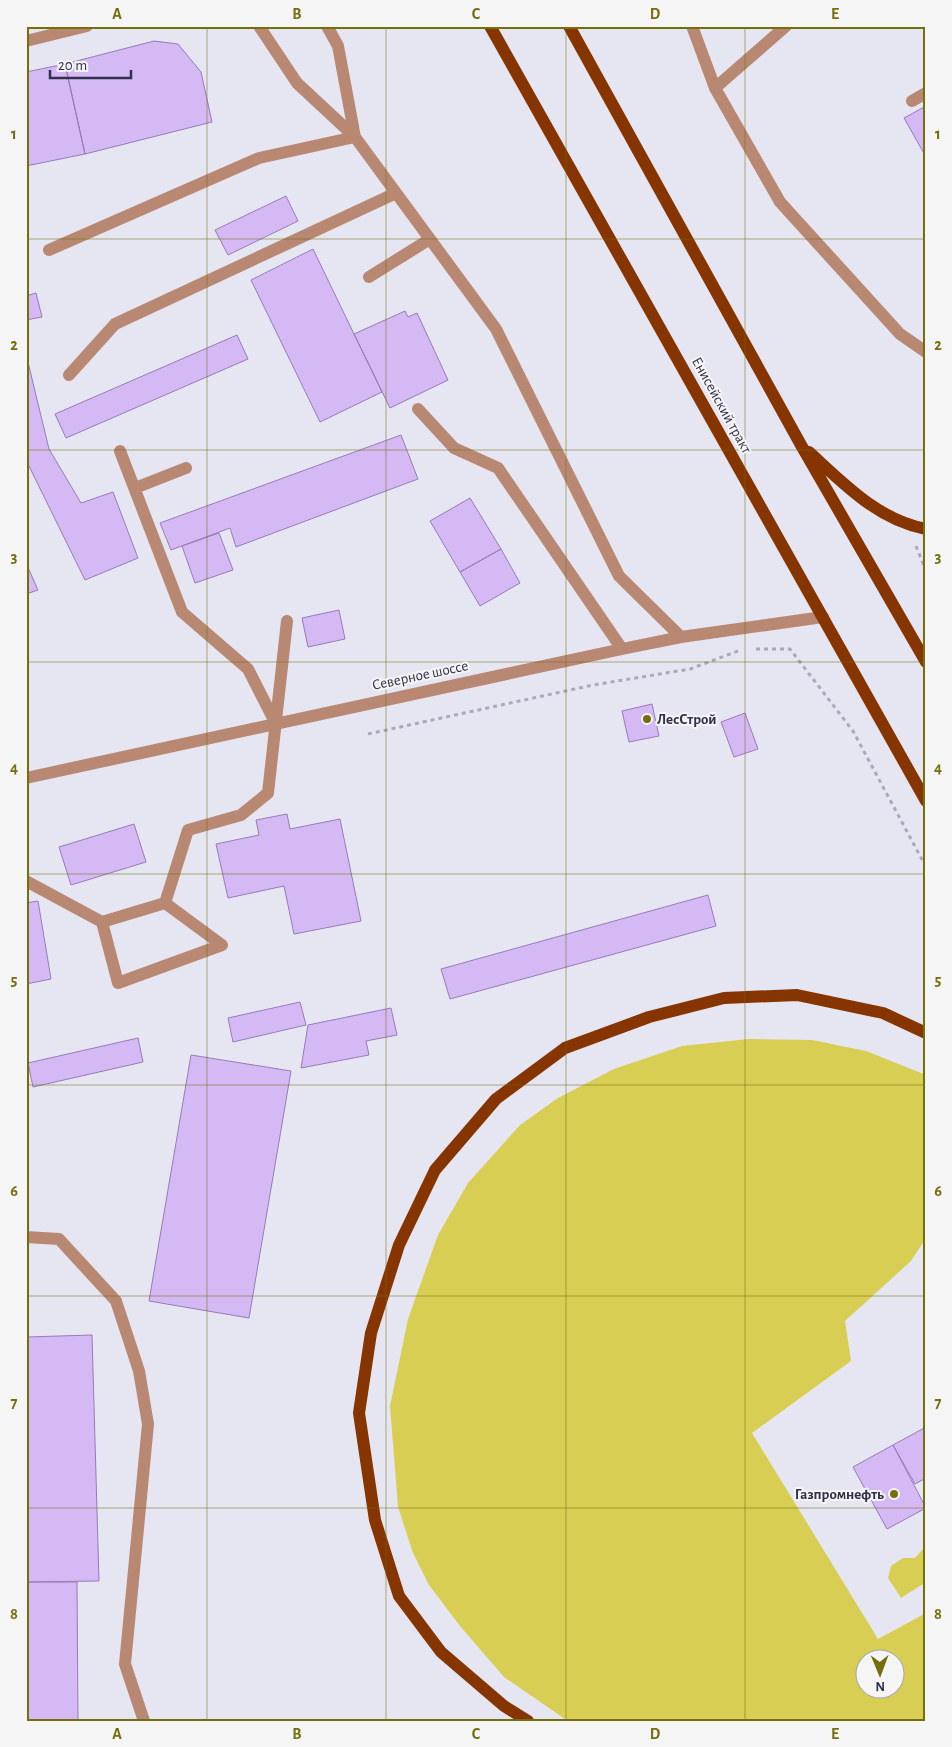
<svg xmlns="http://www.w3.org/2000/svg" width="952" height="1747" font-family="'Alegreya Sans',sans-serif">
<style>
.green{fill:#d8ce54;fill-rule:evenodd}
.building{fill:#d4b9f5;stroke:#967cb5}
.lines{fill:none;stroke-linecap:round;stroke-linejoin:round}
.path{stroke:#a9a9ba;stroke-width:3;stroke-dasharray:4 4;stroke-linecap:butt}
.minor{stroke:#b88873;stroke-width:12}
.major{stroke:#863400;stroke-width:12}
.grid{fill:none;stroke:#756e0c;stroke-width:1;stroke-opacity:0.55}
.poi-dot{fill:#756e0c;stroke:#f5f5f5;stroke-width:2}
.labels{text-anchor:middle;stroke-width:4;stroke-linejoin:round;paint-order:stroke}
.street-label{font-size:15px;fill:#32314b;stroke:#f5f5f5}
.poi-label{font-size:15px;font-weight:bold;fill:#32314b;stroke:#f5f5f5;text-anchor:start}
.neatline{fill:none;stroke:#756e0c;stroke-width:2}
.grid-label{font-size:16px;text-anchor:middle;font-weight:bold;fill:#756e0c}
</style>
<rect width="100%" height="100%" fill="#e6e6f3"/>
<path class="green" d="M749,1039L812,1040L866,1051L926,1075V1238L911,1261L845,1321L851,1361L752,1433L878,1639L926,1613V1721H571L565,1719L504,1677L460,1626L429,1585L413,1553L398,1507L390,1406L408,1319L438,1235L468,1183L520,1125L558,1098L614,1069L682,1046ZM864,1660H894V1690H864Z
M926,1546V1582L901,1598L888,1578L891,1566L903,1558H915Z"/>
<path class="building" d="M154,41L178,44L201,72L212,122L85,154L65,64Z
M65,64L85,154L26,166V72Z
M926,106V157L904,118Z
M286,196L298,221L228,255L215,230Z
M313,249L382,392L320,422L251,280Z
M36,293L42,317L26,320V296Z
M405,311L408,317L417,313L448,380L390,408L354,334Z
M237,335L248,359L66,438L55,414Z
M26,354L49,449L81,503L113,492L138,558L85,580L26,460Z
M401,435L418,479L236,547L230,528L171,550L160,523Z
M470,498L501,549L460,572L430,521Z
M219,533L233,570L195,583L182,546Z
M501,549L520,583L480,606L460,572Z
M26,563L38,590L26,594Z
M339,610L345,639L308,647L302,618Z
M652,704L659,736L629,742L622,711Z
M745,713L758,749L734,757L721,722Z
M287,814L290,829L340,819L361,921L294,934L284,886L228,898L216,844L259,835L256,820Z
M134,824L146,862L71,885L59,847Z
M708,895L716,926L450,999L441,969Z
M38,901L51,979L26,984V903Z
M300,1002L306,1025L233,1042L228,1018Z
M391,1008L397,1035L366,1041L369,1055L301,1068L308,1025Z
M138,1038L143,1062L33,1087L28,1063Z
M191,1055L291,1071L249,1318L149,1301Z
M92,1335L99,1581L26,1582V1337Z
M926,1427V1478L915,1484L893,1445Z
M893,1445L926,1508L887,1529L853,1467Z
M26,1582H77L78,1721H26Z"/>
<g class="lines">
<path class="path" d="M916,546L926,571
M756,649H790L853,731L926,867
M368,734L593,685L690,669L738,651"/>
<path class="minor" d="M259,26L297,83L355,137
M327,26L338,46L355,137L496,329L619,576L681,637
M692,26L715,88
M786,26L715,88L780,202L900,334L926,352
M26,41L87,26
M912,101L926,93
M49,250L259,158L355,137
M369,277L430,239
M69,375L115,324L394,194
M418,409L454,448L498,468L622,649
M120,451L182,612L248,669L275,722
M135,488L186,468
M26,778L622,649L681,637L823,617
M26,881L102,922
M165,903L102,922L118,983L222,945L165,903L188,830L241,815L268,793L287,621
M26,1237L59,1239L116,1301L139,1371L148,1424L125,1664L144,1721"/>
<path class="major" d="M490,26L926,801
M569,26L801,445L926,662
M809,452C844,484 878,520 926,529
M528,1721L504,1706L441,1652L399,1596L375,1520L359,1413L371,1333L399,1245L435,1170L496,1099L565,1048L649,1017L724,998L797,995L883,1013L926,1033"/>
</g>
<path class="grid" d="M207,26V1721M386,26V1721M566,26V1721M745,26V1721M26,239H926M26,450H926M26,662H926M26,874H926M26,1085H926M26,1296H926M26,1508H926"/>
<g class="poi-dot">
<circle cx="647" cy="719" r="5"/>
<circle cx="894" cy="1494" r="5"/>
</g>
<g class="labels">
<g class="street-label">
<text transform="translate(722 405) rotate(61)" y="5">Енисейский тракт</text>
<text transform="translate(420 675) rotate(-12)" y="5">Северное шоссе</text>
</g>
<g class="poi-label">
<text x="657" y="724">ЛесСтрой</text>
<text x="884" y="1499" text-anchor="end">Газпромнефть</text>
</g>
</g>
<rect width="952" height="1747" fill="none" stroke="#f5f5f5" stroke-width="55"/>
<g transform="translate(880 1674) rotate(179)"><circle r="24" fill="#f5f5f5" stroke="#a7a7b1"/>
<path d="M0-4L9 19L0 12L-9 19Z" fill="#756e0c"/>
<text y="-8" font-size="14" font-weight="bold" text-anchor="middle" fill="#32314b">N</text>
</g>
<path d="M50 70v8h81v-8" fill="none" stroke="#32314b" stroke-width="2.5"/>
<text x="58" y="70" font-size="15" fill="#32314b" stroke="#f5f5f5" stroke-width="4" paint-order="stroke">20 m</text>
<rect x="28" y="28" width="896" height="1692" class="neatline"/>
<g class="grid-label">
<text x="117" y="19">A</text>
<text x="297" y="19">B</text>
<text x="476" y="19">C</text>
<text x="655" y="19">D</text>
<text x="835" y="19">E</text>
<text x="14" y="139">1</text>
<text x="938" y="139">1</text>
<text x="14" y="350">2</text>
<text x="938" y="350">2</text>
<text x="14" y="562">3</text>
<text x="938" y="562">3</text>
<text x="14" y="773">4</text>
<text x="938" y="773">4</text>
<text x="14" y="985">5</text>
<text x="938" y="985">5</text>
<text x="14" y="1196">6</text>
<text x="938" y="1196">6</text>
<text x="14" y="1408">7</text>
<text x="938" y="1408">7</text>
<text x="14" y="1619">8</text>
<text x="938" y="1619">8</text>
<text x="117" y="1739">A</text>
<text x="297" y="1739">B</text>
<text x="476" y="1739">C</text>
<text x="655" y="1739">D</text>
<text x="835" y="1739">E</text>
</g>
</svg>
